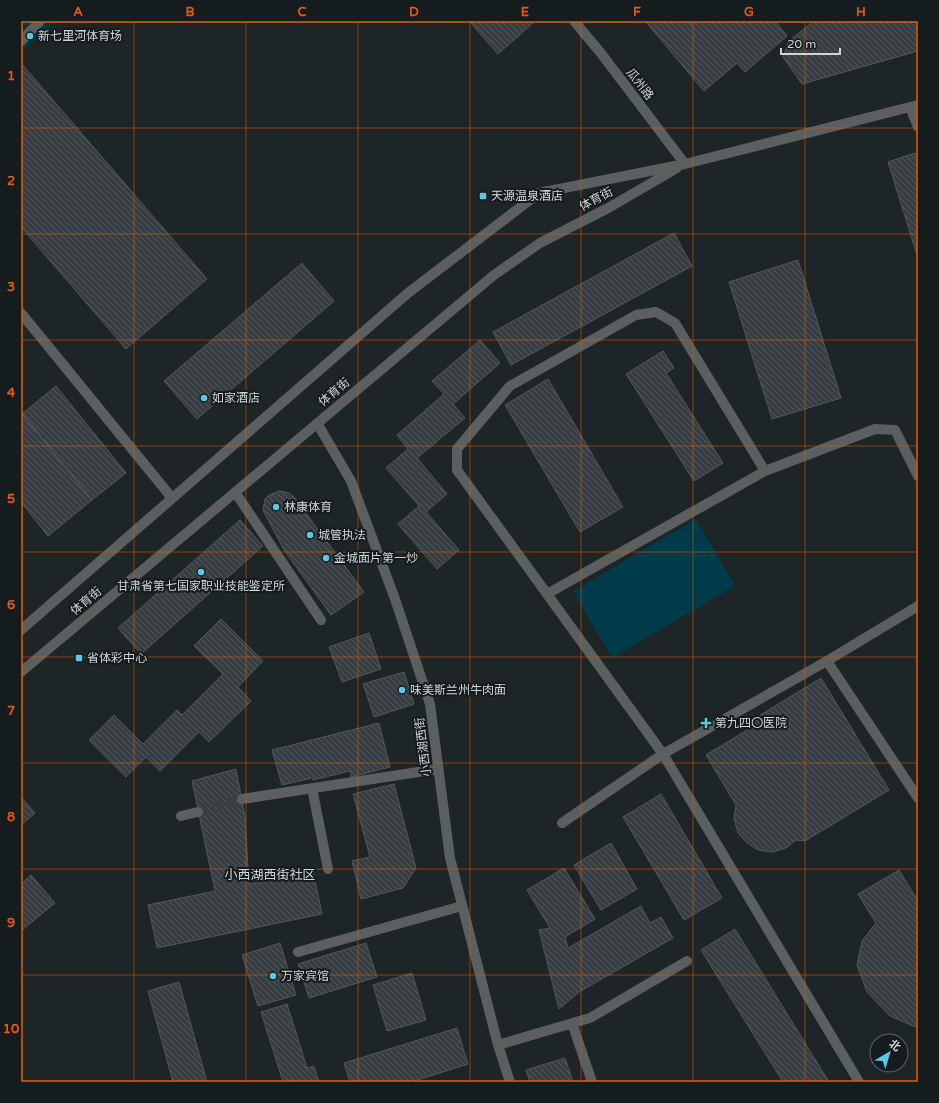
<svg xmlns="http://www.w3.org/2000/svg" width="939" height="1103" font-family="'Varela Round','Noto Sans SC',sans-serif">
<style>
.green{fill:#003b49}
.building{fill:url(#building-back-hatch);stroke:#50585a}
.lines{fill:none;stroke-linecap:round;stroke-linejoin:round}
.minor-tunnel{stroke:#394041;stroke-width:10;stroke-dasharray:10 5;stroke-linecap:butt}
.minor{stroke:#5b5f60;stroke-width:10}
.grid{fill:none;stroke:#e8590c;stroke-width:1;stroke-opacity:0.55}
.poi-dot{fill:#5ac8e5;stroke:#151c1e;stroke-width:1.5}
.labels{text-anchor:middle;stroke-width:4;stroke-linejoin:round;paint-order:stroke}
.poi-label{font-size:12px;fill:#d1d6d7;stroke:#151c1e;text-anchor:start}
.street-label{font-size:12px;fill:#d1d6d7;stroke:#151c1e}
.neighbourhood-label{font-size:13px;fill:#d1d6d7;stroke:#151c1e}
.neatline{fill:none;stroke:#e8590c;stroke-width:1.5}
.grid-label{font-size:13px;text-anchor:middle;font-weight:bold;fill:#e8590c}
</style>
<defs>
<pattern id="building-back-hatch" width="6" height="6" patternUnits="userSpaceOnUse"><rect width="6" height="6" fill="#373e41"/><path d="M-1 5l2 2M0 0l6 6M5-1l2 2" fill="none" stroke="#53595c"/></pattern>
</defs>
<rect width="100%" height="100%" fill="#1e2527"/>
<path class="green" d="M21,21H57L21,51Z
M696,519L735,586L612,658L573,591Z"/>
<path class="building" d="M469,21H531L533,23L498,54Z
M645,21H775L787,36L745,72L737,63L704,91Z
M814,21H918V51L802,84L783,57L789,41Z
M21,63L207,279L126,349L21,227Z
M915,153L918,163V258L888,162Z
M674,233L692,266L511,365L493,332Z
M798,260L841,398L772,419L729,282Z
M302,263L334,301L197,419L164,381Z
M480,340L500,363L453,404L465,418L417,458L447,494L426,512L459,550L437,569L398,524L419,506L386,468L408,449L397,435L444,394L432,381Z
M663,351L674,368L666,373L723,463L694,481L626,374Z
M548,379L623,507L580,532L505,405Z
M56,386L126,473L92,500L22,414Z
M21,412L92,500L48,536L21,502Z
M279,491L289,493L294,497L364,592L331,615L284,550L263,510L265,499L269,495Z
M240,520L263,546L141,654L118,628Z
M221,619L263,661L238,687L251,701L209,742L199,732L160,771L146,757L126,777L89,740L114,715L143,744L177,710L182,715L223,674L194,646Z
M369,633L381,669L342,682L329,647Z
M404,672L414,704L374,717L363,684Z
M821,678L889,790L805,841L796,840L786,848L772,852L758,850L747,843L738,833L734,819L736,805L706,755L752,727L749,722Z
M379,723L390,767L351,777L350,771L313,780L312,778L282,785L272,750Z
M236,769L245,817L249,884L313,871L322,914L157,948L148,905L215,891L192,781Z
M394,784L416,868L403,888L361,899L352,861L370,857L353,794Z
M661,794L722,898L684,920L623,817Z
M21,797L35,813L21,825Z
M611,843L637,889L601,910L574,865Z
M564,868L595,919L565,937L568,948L641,906L650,923L661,917L673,938L579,992L559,1009L539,930L550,928L527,890Z
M899,870L918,901V1028L890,1016L867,992L857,965L862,941L876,923L858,894Z
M31,875L55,903L21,931V884Z
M735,929L829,1082H783L701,950Z
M280,943L296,995L258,1006L242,955Z
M366,943L377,977L309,998L298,964Z
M412,973L426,1020L387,1031L373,985Z
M179,982L207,1082H173L148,991Z
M287,1004L307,1068L314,1066L319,1082H292L291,1080L283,1082L261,1012Z
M457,1028L468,1064L411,1082H350L344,1063Z
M565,1058L573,1082H530L526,1070Z"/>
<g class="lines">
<path class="minor-tunnel" d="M198,812L242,799"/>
<path class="minor" d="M574,21L600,52L685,164
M21,41L40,21
M910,107L918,127
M21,313L172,498
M317,423L351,481L395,599L430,704L450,858L498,1045L510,1082
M765,471L675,323L656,312L636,315L510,386L457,449V470L547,594L765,471L875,429L895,430L918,476
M235,492L321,620
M547,594L663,754L859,1082
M21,630L408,293L539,193L685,164L918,105
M827,661L918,798
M21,672L494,275L540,243L610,207L677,168
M312,788L328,869
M242,799L438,769
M181,816L198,812
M562,823L663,754L827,661L918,606
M298,952L462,906
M572,1023L592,1082
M498,1045L590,1018L687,961"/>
</g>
<path class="grid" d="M134,21V1082M246,21V1082M358,21V1082M470,21V1082M581,21V1082M693,21V1082M805,21V1082M21,128H918M21,234H918M21,340H918M21,446H918M21,552H918M21,657H918M21,763H918M21,869H918M21,975H918"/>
<g class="poi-dot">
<circle cx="30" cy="36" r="4"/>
<rect x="479" y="192" width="8" height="8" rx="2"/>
<circle cx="204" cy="398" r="4"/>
<circle cx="276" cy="507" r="4"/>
<circle cx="310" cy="535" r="4"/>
<circle cx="326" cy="558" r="4"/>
<circle cx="201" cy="572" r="4"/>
<rect x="75" y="654" width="8" height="8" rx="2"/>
<circle cx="402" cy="690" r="4"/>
<path d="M704 717h4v4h4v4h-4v4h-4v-4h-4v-4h4z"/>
<circle cx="273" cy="976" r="4"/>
</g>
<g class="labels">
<g class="poi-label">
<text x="38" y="40">新七里河体育场</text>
<text x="491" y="200">天源温泉酒店</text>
<text x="212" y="402">如家酒店</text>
<text x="284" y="511">林康体育</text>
<text x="318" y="539">城管执法</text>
<text x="334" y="562">金城面片第一炒</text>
<text x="201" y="590" text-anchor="middle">甘肃省第七国家职业技能鉴定所</text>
<text x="87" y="662">省体彩中心</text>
<text x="410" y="694">味美斯兰州牛肉面</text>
<text x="715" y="727">第九四〇医院</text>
<text x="281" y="980">万家宾馆</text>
</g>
<g class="street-label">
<text transform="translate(640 84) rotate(52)" y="4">瓜州路</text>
<text transform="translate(596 199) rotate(-28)" y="4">体育街</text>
<text transform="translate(334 392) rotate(-40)" y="4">体育街</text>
<text transform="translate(86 601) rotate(-40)" y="4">体育街</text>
<text transform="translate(423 747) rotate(-97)" y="4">小西湖西街</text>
</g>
<g class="neighbourhood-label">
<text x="270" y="879">小西湖西街社区</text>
</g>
</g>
<rect width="939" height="1103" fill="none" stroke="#151c1e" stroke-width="44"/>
<g transform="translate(889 1053) rotate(38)"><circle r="19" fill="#151c1e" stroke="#606668"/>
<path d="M0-3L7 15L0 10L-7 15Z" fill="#5ac8e5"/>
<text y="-6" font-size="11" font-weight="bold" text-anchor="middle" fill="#d1d6d7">北</text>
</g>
<path d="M781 48v6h59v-6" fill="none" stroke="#d1d6d7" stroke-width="2"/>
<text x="787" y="48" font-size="12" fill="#d1d6d7" stroke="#151c1e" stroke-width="3" paint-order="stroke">20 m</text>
<rect x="22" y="22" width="895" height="1059" class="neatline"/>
<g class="grid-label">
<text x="78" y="16">A</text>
<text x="190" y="16">B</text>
<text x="302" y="16">C</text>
<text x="414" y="16">D</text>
<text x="525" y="16">E</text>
<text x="637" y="16">F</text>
<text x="749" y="16">G</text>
<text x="861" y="16">H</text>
<text x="11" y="80">1</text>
<text x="11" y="185">2</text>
<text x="11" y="291">3</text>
<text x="11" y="397">4</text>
<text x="11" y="503">5</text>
<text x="11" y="609">6</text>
<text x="11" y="715">7</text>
<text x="11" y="821">8</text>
<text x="11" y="927">9</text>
<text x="11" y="1033">10</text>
</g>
</svg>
